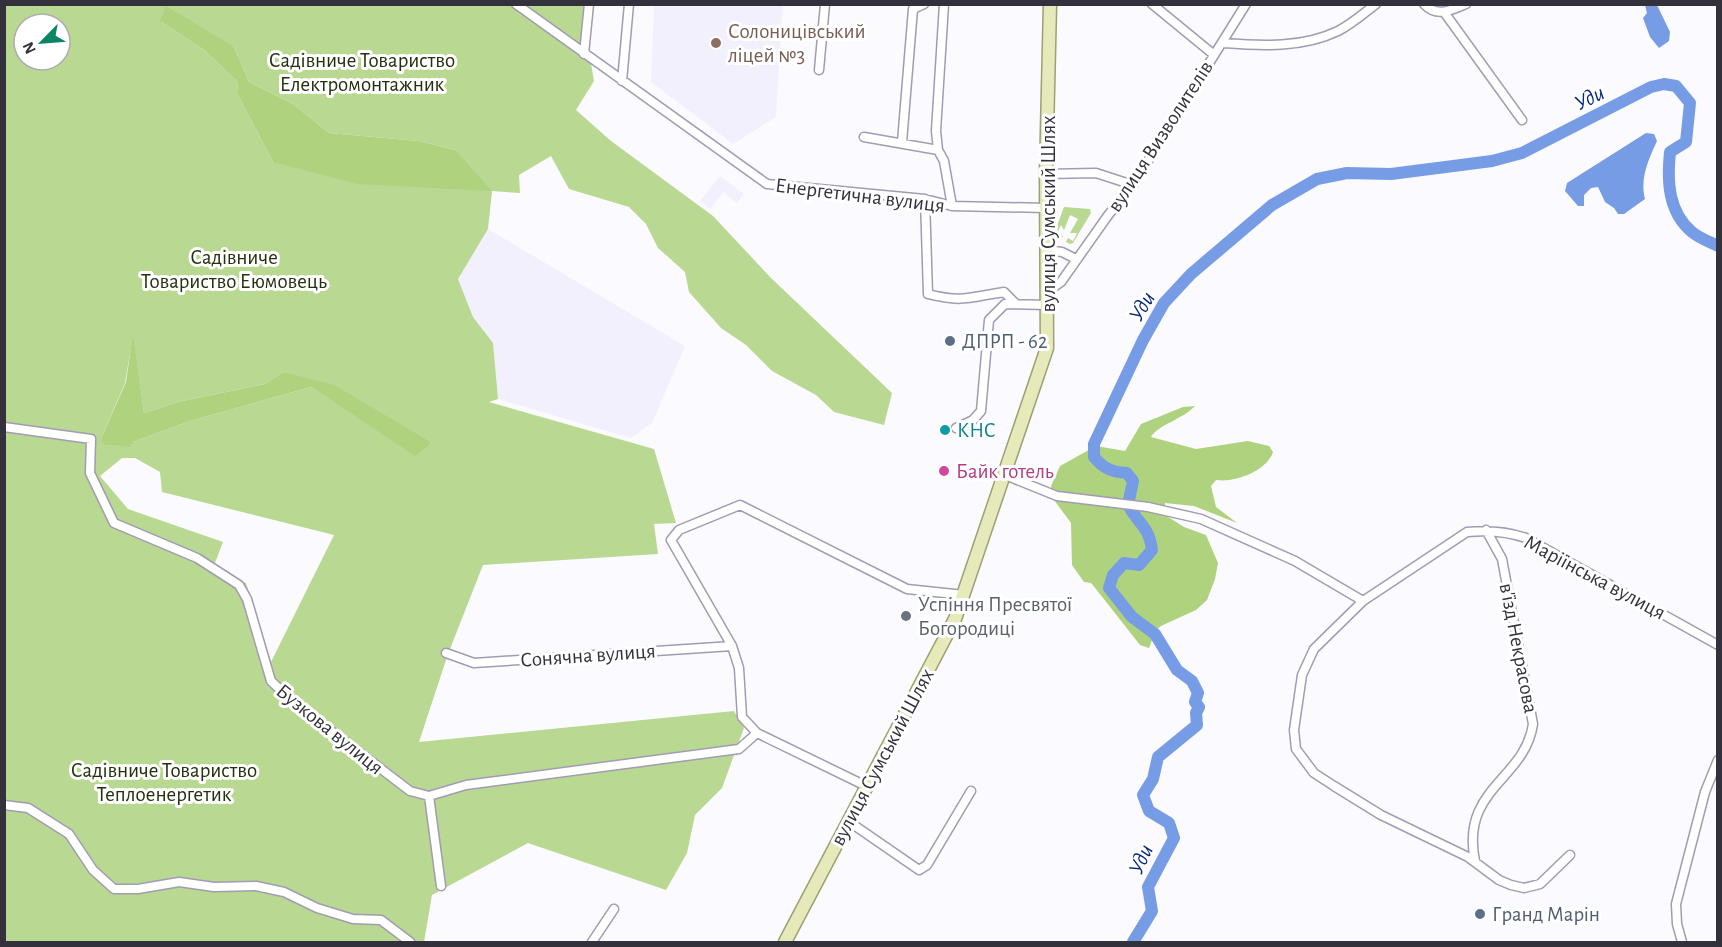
<svg xmlns="http://www.w3.org/2000/svg" width="1722" height="947" font-family="'Alegreya Sans',sans-serif">
<style>
.built{fill:#f3f0fd}
.green{fill:#b9d891;fill-rule:evenodd}
.forest{fill:#aed27e}
.water{fill:#779ce6}
.lines{fill:none;stroke-linecap:round;stroke-linejoin:round}
.river{stroke:#779ce6;stroke-width:12}
.minor-casing{stroke:#a19cb3;stroke-width:11}
.primary-casing{stroke:#9da070;stroke-width:15}
.minor{stroke:#fff;stroke-width:8}
.primary{stroke:#e6eaba;stroke-width:12}
.education-dot{fill:#8d6e63;stroke:#fff;stroke-width:2}
.service-dot{fill:#5c6f8a;stroke:#fff;stroke-width:2}
.culture-dot{fill:#0f9aa8;stroke:#fff;stroke-width:2}
.hotel-dot{fill:#d1479c;stroke:#fff;stroke-width:2}
.worship-dot{fill:#6b7280;stroke:#fff;stroke-width:2}
.labels{text-anchor:middle;stroke-width:6;stroke-linejoin:round;paint-order:stroke}
.education-label{font-size:21px;fill:#785e54;stroke:#fff;text-anchor:start}
.park-label{font-size:21px;fill:#24310e;stroke:#fff}
.street-label{font-size:21px;fill:#33313b;stroke:#fff}
.service-label{font-size:21px;fill:#4e5e75;stroke:#fff;text-anchor:start}
.culture-label{font-size:21px;fill:#0d838f;stroke:#fff;text-anchor:start}
.hotel-label{font-size:21px;fill:#b23c85;stroke:#fff;text-anchor:start}
.worship-label{font-size:21px;fill:#5b616d;stroke:#fff;text-anchor:start}
.water-label{font-size:22px;font-style:italic;fill:#06277b;stroke:#fff}
</style>
<rect width="100%" height="100%" fill="#fbfafe"/>
<path class="built" d="M654,5H783L776,117L733,144L651,82Z
M720,176L744,194L737,203L723,192L710,209L700,201Z
M488,229L685,346L652,423L631,438L498,399L493,343L473,317L458,279Z"/>
<path class="green" d="M5,5H587L586,34L594,81L576,110L611,141L713,216L771,278L892,393L884,425L834,412L816,395L772,371L746,345L721,328L689,292L685,272L658,248L646,224L629,207L569,189L551,156L519,175L520,193L492,191L488,229L458,279L473,317L493,343L498,399L489,402L654,449L676,523L654,524L658,554L483,565L448,654L419,742L734,711L744,728L722,788L695,815L687,853L666,890L528,843L432,895L424,942H5ZM160,21L234,47L249,82L293,104L329,133L419,141L455,150L273,162L237,93L238,82L204,50ZM24,24H60V60H24ZM133,336L144,413L178,402L265,384L283,372L432,443L415,455L311,387L190,421L133,442L101,439L125,383ZM122,458H135L160,472L162,492L334,535L271,662L246,583L213,568L223,542L128,509L100,476Z
M1064,207L1090,209L1091,213L1073,243L1070,244L1066,242L1068,238L1073,241L1077,233H1070L1078,219L1070,215L1064,230L1061,225L1057,233L1063,236L1061,240L1054,234Z"/>
<path class="forest" d="M166,6L234,47L249,82L293,104L329,133L419,141L455,150L492,191L358,184L273,162L237,93L238,82L204,50L160,21Z
M133,333L144,413L178,402L265,384L283,372L334,385L432,443L415,456L311,387L190,421L133,442L130,447L104,444L101,439L126,382Z
M1195,406C1183,419 1158,425 1151,437L1196,449L1248,441L1269,446L1273,452C1267,471 1235,483 1216,480L1211,486L1216,507L1237,523L1194,506L1165,503V515L1184,527L1206,535L1218,563L1215,579L1207,600L1196,610L1161,626L1156,630L1149,648L1140,645L1096,589L1091,583L1084,582L1072,565L1071,523L1054,500L1051,486L1060,466L1096,446L1125,451L1141,424L1183,407Z"/>
<path class="water" d="M1645,5H1657L1670,32L1669,41L1659,48L1650,37L1643,18L1647,13Z
M1646,133L1654,134L1657,141C1648,161 1640,178 1645,199L1624,214H1618L1614,208L1605,202L1598,187L1591,188L1584,195V206H1578L1565,191L1567,183Z"/>
<g class="lines">
<path class="river" d="M1133,942L1152,911L1148,887L1174,838L1169,823L1149,811L1143,795L1153,779L1158,757L1197,725L1196,713L1199,707L1195,702L1198,693L1192,681L1177,670L1155,634L1132,617L1109,588L1113,575L1124,563L1139,565L1152,550C1149,526 1139,525 1128,505L1133,481L1127,473C1112,472 1104,469 1094,457V444L1143,340L1164,303L1191,274L1272,205L1317,179L1347,173L1391,174L1492,161L1522,153L1651,87L1664,84L1676,86L1690,103L1686,142L1670,152C1667,181 1668,212 1692,232C1699,238 1710,242 1718,246"/>
<defs>
<path id="minor" d="M516,4L767,184L925,199L952,206L1046,208
M944,4L936,131L938,150L944,161L952,206
M1152,4L1213,54
M1424,4C1437,18 1451,10 1466,4
M1444,12L1522,120
M1224,43C1262,46 1303,48 1338,31C1352,24 1364,13 1376,4
M584,54L589,4
M819,70L825,4
M622,81L629,4
M864,137L938,150
M902,142L913,9L924,4
M1046,174L1096,173L1133,185
M925,199L928,294C963,303 970,297 1004,292L1015,303
M1046,250L1062,252L1076,259
M1048,291L1061,282L1109,214L1133,185L1246,4
M4,427L91,439L90,473L114,523L197,558L239,585L247,599L271,681L292,701L410,791L429,796L466,785L739,749L757,733
M956,428L973,420L981,411L989,320L1005,304L1048,305
M1005,475L1057,496L1148,507L1201,519L1295,561L1363,601
M446,653L474,663L732,646
M866,786L757,733L742,717L739,668L732,646L671,540L679,530L740,505L907,589L964,595
M429,796L441,886
M4,805L28,808L69,834L93,870L114,889H138L179,882L214,887L256,886L284,892L317,908L353,919L381,920L410,942
M848,821L919,870L927,865L971,791
M1570,855L1540,884L1524,888L1511,885L1499,880L1468,857L1381,815L1334,786L1314,773L1296,749L1294,730L1302,675L1314,649L1363,601L1467,532C1488,530 1506,531 1526,538L1718,645
M1475,861C1460,788 1525,780 1533,724L1502,559L1486,530
M592,942L614,909
M1682,942L1677,924L1676,904L1705,792L1718,760"/>
<path id="primary" d="M785,942L955,619L1047,348L1046,174L1050,4"/>
</defs>
<use href="#minor" class="minor-casing"/>
<use href="#primary" class="primary-casing"/>
<use href="#minor" class="minor"/>
<use href="#primary" class="primary"/>
</g>
<circle class="education-dot" cx="716" cy="43" r="6"/>
<g class="service-dot">
<circle cx="950" cy="341" r="6"/>
<circle cx="1480" cy="914" r="6"/>
</g>
<circle class="culture-dot" cx="945" cy="430" r="6"/>
<circle class="hotel-dot" cx="944" cy="471" r="6"/>
<circle class="worship-dot" cx="906" cy="616" r="6"/>
<g class="labels">
<g class="education-label">
<text x="728" y="38">Солоницівський<tspan x="728" dy="24">ліцей №3</tspan></text>
</g>
<g class="park-label">
<text x="362" y="67">Садівниче Товариство<tspan x="362" dy="24">Електромонтажник</tspan></text>
<text x="234" y="264">Садівниче<tspan x="234" dy="24">Товариство Еюмовець</tspan></text>
<text x="164" y="777">Садівниче Товариство<tspan x="164" dy="24">Теплоенергетик</tspan></text>
</g>
<g class="street-label">
<text transform="translate(1160 136) rotate(-57)" y="7">вулиця Визволителів</text>
<text transform="translate(860 195) rotate(7)" y="7">Енергетична вулиця</text>
<text transform="translate(1048 214) rotate(-90)" y="7">вулиця Сумський Шлях</text>
<text transform="translate(1595 577) rotate(28)" y="7">Маріїнська вулиця</text>
<text transform="translate(1519 648) rotate(79)" y="7">в'їзд Некрасова</text>
<text transform="translate(588 655) rotate(-4)" y="7">Сонячна вулиця</text>
<text transform="translate(330 729) rotate(39)" y="7">Бузкова вулиця</text>
<text transform="translate(882 757) rotate(-62)" y="7">вулиця Сумський Шлях</text>
</g>
<g class="service-label">
<text x="962" y="348">ДПРП - 62</text>
<text x="1492" y="921">Гранд Марін</text>
</g>
<g class="culture-label">
<text x="957" y="437">КНС</text>
</g>
<g class="hotel-label">
<text x="956" y="478">Байк готель</text>
</g>
<g class="worship-label">
<text x="918" y="611">Успіння Пресвятої<tspan x="918" dy="24">Богородиці</tspan></text>
</g>
<g class="water-label">
<text transform="translate(1589 97) rotate(-26)" y="8">Уди</text>
<text transform="translate(1141 306) rotate(-59)" y="8">Уди</text>
<text transform="translate(1140 859) rotate(-65)" y="8">Уди</text>
</g>
</g>
<rect width="1722" height="947" fill="none" stroke="#33313b" stroke-width="12"/>
<g transform="translate(42 42) rotate(245)"><circle r="28" fill="#ffffff" stroke="#adadb1" stroke-width="1.5"/>
<path d="M0-4.5L10 22L0 15L-10 22Z" fill="#0d8463"/>
<text y="-9" font-size="16" font-weight="bold" text-anchor="middle" fill="#33313b">N</text>
</g>
</svg>
